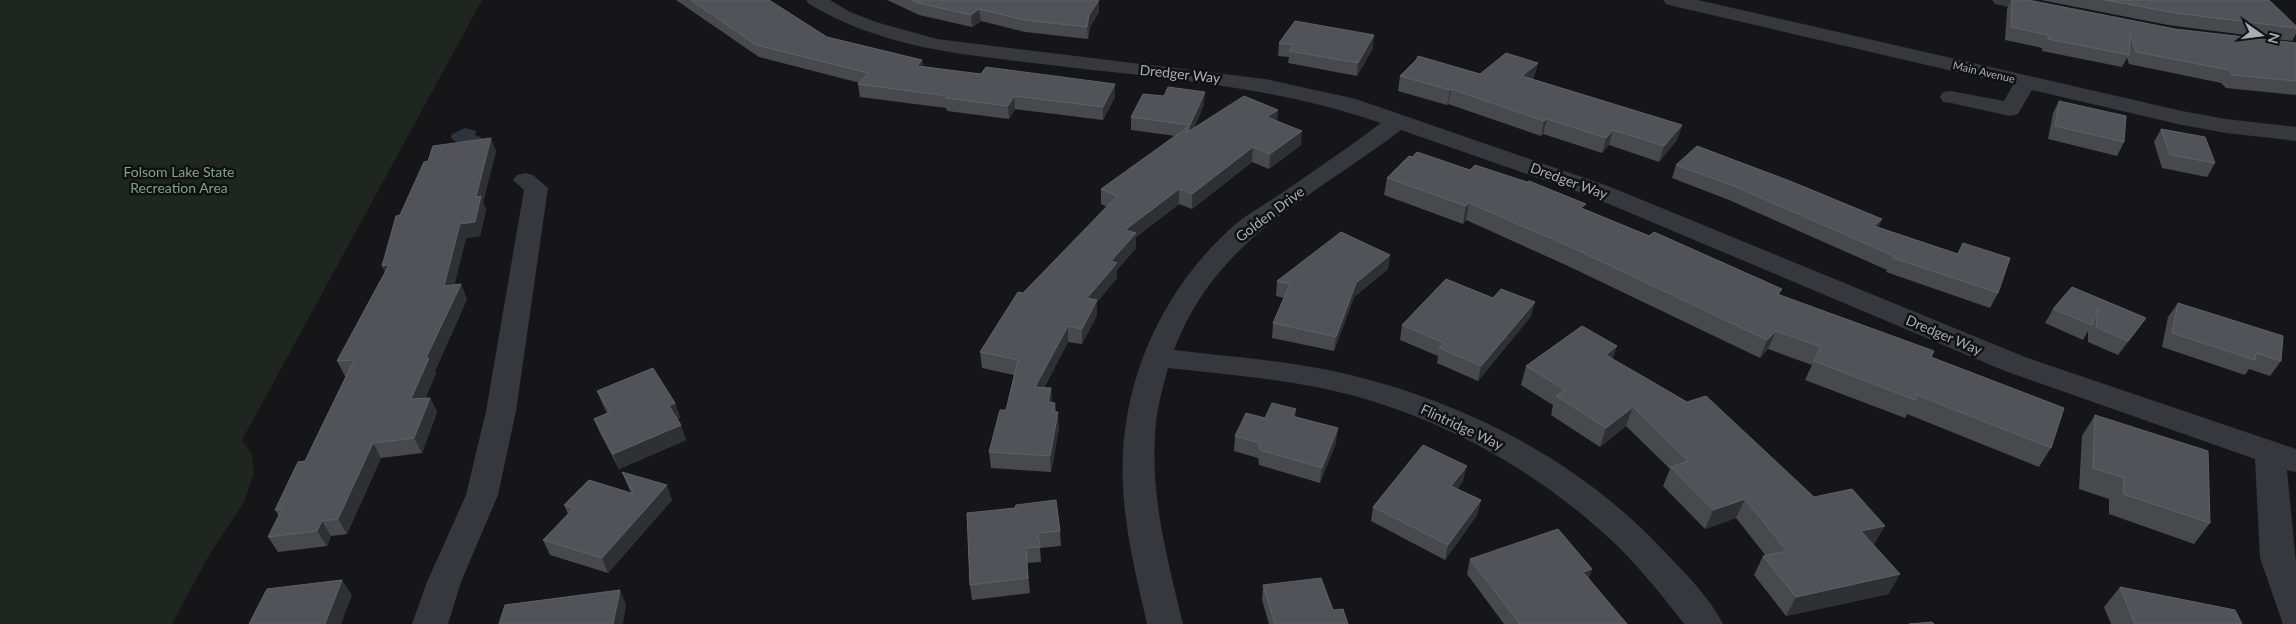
<svg xmlns="http://www.w3.org/2000/svg" width="2296" height="624" font-family="Lato,sans-serif">
<style>
.green{fill:#1e261f}
.water{fill:#2c353c}
.lines{fill:none;stroke-linecap:round;stroke-linejoin:round}
.minor{fill:#37383d;fill-rule:evenodd}
.wall{fill:#47494d}
.shaded-wall{fill:#2f3033}
.building{fill:#525359;stroke:#5f6168}
.labels{text-anchor:middle;stroke-width:5;stroke-linejoin:round;paint-order:stroke}
.far-street-label{font-size:11px;fill:#a8adb8;stroke:#111113}
.street-label{font-size:14px;fill:#a8adb8;stroke:#111113}
.park-label{font-size:14px;fill:#7fa381;stroke:#111113}
</style>
<rect width="100%" height="100%" fill="#161618"/>
<path class="green" d="M0,0H482L242,440L252,455L254,472L244,502L208,557L172,624H0Z"/>
<path class="water" d="M465,128L476,131L475,135L482,138V140L455,145L458,143L451,138L452,134Z"/>
<g class="lines">
<path class="minor" d="M806,0H830L850,12L876,22L937,39L1265,79L1356,99L1608,186L2025,357L2296,449V472L2287,470L2296,563V624H2283L2260,558L2255,459L2005,371L1590,196L1401,130C1312,198 1216,238 1174,350C1233,357 1293,361 1351,375C1466,403 1579,461 1661,548C1683,571 1709,596 1723,624H1684C1661,594 1637,564 1610,539C1537,471 1447,421 1351,395C1292,379 1229,375 1168,368C1162,390 1156,412 1155,435C1151,501 1168,561 1183,624H1147C1137,579 1125,533 1123,486C1118,385 1161,288 1238,222C1251,212 1265,204 1279,195C1313,171 1348,148 1381,123C1272,85 1156,78 1042,64C959,54 883,48 809,4Z
M1663,0H1698L2182,111L2226,119L2296,127V141L2226,133L2182,125L2032,90L2018,114L2010,116L1951,103L1943,102L1940,97L1943,92L1951,91L2004,101L2013,85L1673,6L1666,4Z
M1992,0H2031L2054,5L2057,9L2054,13L2047,15L1995,4Z
M525,173L533,175L548,188L516,411L498,495L461,582L448,624H412L427,582L466,495L486,411L524,190L513,180L517,175Z"/>
</g>
<path class="wall" d="M676,0H769L827,37L922,60L923,66L1115,97L1103,120L1015,109L1009,119L947,111L946,108L860,97L858,84L860,83L759,57Z
M887,0H1099V12L1090,27L1088,39L1025,32L981,21L972,27L919,15Z
M2011,0H2028L2175,29L2296,43V95L2226,88L2221,83L2129,64L2127,58L2122,67L2042,51V48L2005,40L2007,9Z
M2041,0H2269L2296,26V34L2292,41L2168,25Z
M1279,43L1373,48L1357,76L1288,63L1289,57L1278,56Z
M1538,63L1534,77L1532,79L1682,125L1677,140L1659,162L1609,145L1602,153L1543,134L1541,136L1448,104L1447,105L1398,91L1400,76L1480,74Z
M2059,101L2124,142L2117,156L2048,139L2053,113Z
M1204,104L1194,128L1277,121L1301,145L1269,169L1252,162L1192,209L1179,204L1136,237V248L1117,270V278L1097,302V315L1082,344L1068,342L1044,388H1051L1052,402L1055,403L1056,412L1059,428L1051,472L991,468L989,452L1006,410L1014,375L982,368L980,352L1023,293L1107,207L1101,204V189L1176,136L1131,130V117Z
M2161,129L2215,163L2207,177L2162,168L2154,142Z
M496,151L483,202L486,210L480,236L466,238L454,285L467,299L435,371L436,373L425,398H430L437,412L422,453L381,458L347,534L331,536L327,546L278,552L268,537L279,516L275,510L305,461L346,376H345L337,361L385,272L382,266L400,215L428,161Z
M1676,165L1882,219L1878,228L1957,254L1963,243L1998,293L1990,308L1886,272L1887,270L1729,200L1672,178Z
M1387,178L1584,209L1782,289L1779,295L1931,357L2051,448L2039,467L1907,414L1905,418L1805,380L1812,365L1768,349L1760,358L1568,266L1466,220L1463,224L1384,195Z
M1390,255L1388,269L1354,297L1334,351L1272,338L1273,323L1284,298L1276,296L1277,281Z
M2072,287L2146,318L2136,332L2118,355L2088,342V331L2083,340L2045,323L2053,309Z
M2178,303L2281,361L2270,376L2249,369L2245,375L2162,347L2168,317Z
M1531,316L1478,381L1437,363L1438,356L1400,340L1402,325Z
M1613,359L1814,497L1874,545L1889,594L1786,616L1754,575L1763,556H1766L1736,518L1705,529L1663,486L1670,469L1626,426L1600,447L1551,415L1553,405L1521,385L1526,366Z
M597,391L675,403L680,418L677,419L686,440L619,469L600,433L594,419L607,413L603,405Z
M1296,409L1295,416L1336,443L1320,483L1259,465L1258,458L1234,451L1235,436L1265,418Z
M2095,415L2210,523L2194,544L2109,514V499L2079,489L2082,436Z
M622,472L672,500L608,573L550,555L543,540L568,514L564,505L631,493Z
M1463,481L1457,489L1481,500L1477,515L1445,560L1371,521L1373,507Z
M967,513L1060,531L1061,546L1040,548L1041,562L1027,563L1030,593L972,600L970,585Z
M1470,559L1589,579L1627,624H1504L1467,574Z
M1263,585L1333,610L1348,624H1269L1262,600Z
M2120,587L2242,624H2111L2104,607Z"/>
<path class="shaded-wall" d="M1099,0V12L1090,27L1088,39L1087,27L1089,15Z
M979,9L981,21L972,27L971,15Z
M1374,35L1373,48L1357,76L1358,63Z
M922,60L924,72L917,66Z
M1538,63L1534,77L1519,91L1522,76Z
M1115,84V97L1103,120V107Z
M1451,89L1448,104L1447,105L1450,90Z
M1205,92L1204,104L1190,138V125Z
M1014,96L1015,109L1009,119L1008,106Z
M1278,110L1277,124L1267,117Z
M1547,119L1543,134L1541,136L1544,121Z
M1682,125L1677,140L1659,162L1664,146Z
M1613,130L1609,145L1602,153L1606,138Z
M1302,131L1301,145L1269,169L1270,154Z
M491,138L496,151L483,202L486,210L480,236L466,238L451,300L444,286L460,224L476,197Z
M1253,147L1252,162L1192,209V194Z
M1179,189V204L1136,237V248L1117,270V278L1097,302V315L1082,344V329L1087,298L1111,261L1125,230Z
M1469,203L1466,220L1463,224L1466,206Z
M1882,219L1876,233L1874,226Z
M1390,255L1388,269L1354,297L1334,351L1336,337L1356,283Z
M389,265L388,280L382,266Z
M461,284L467,299L435,371L436,373L419,414L411,399L426,358Z
M1535,302L1531,316L1478,381L1481,366Z
M2146,318L2136,332L2118,355L2128,341Z
M1068,326V342L1036,403L1035,387Z
M1776,331L1768,349L1760,358L1767,340Z
M1617,346L1611,365L1606,355Z
M1051,388L1052,404L1048,402Z
M430,398L437,412L422,453L414,438Z
M675,403L680,418L674,420L669,406Z
M1633,407L1626,426L1600,447L1606,428Z
M1058,412L1059,428L1051,472L1050,456Z
M681,425L686,440L619,469L613,454Z
M1338,428L1336,443L1320,483L1322,468Z
M373,443L381,458L347,534L338,519Z
M1467,466L1463,481L1448,501L1451,486Z
M667,485L672,500L608,573L602,558Z
M1745,499L1736,518L1705,529L1713,510Z
M1481,500L1477,515L1445,560L1448,545Z
M322,521L331,536L327,546L317,531Z
M1885,526L1874,545L1861,531Z
M1592,569L1587,584L1583,572Z
M1900,574L1889,594L1786,616L1796,597Z
M342,580L352,595L341,624H325Z
M620,590L626,605L623,624H613Z"/>
<path class="building" d="M691,0H769L827,37L922,60L917,66L981,74L986,67L1115,84L1103,107L1014,96L1008,106L945,98L947,96L858,84L868,73L756,45Z
M912,0H1099L1089,15L1087,27L1024,20L979,9L971,15L918,3Z
M2012,0H2028L2175,29L2296,43V81L2233,75L2229,70L2136,52L2130,34L2129,55L2048,39V35L2011,27Z
M2105,0H2269L2296,26V28L2175,13Z
M1295,21L1374,35L1358,63L1289,51L1293,45L1279,43Z
M1506,53L1538,63L1522,76L1682,125L1664,146L1613,130L1606,138L1547,119L1544,121L1451,89L1450,90L1400,76L1416,60L1418,56L1480,74Z
M1168,87L1205,92L1190,125L1131,117L1143,94L1164,96Z
M1244,96L1278,110L1267,117L1302,131L1270,154L1253,147L1192,194L1179,189L1125,230L1136,233L1111,261L1117,263L1087,298L1097,300L1082,329L1068,326L1035,387L1051,388L1048,402L1055,403L1053,412H1058L1050,456L989,452L1000,410H1006L1018,360L980,352L1018,292L1023,293L1117,196L1101,189L1189,126L1186,133Z
M2059,101L2126,116L2124,142L2055,126Z
M2161,129L2205,137L2215,163L2170,155Z
M491,138L476,197L481,196L475,222L460,224L444,286L461,284L426,358H429L411,399L430,398L414,438L373,443L338,519L322,521L317,531L268,537L282,509L275,510L298,462L305,461L354,360L337,361L389,265L382,266L396,216L400,215L424,162L428,161L433,146Z
M1697,146L1790,181L1882,219L1874,226L1958,254L1963,243L2010,258L1998,293L1893,258L1894,256L1734,186L1676,165Z
M1417,152L1470,170L1475,165L1527,182L1529,181L1586,204L1581,208L1649,236L1654,232L1782,289L1777,294L1934,351L1931,357L2064,408L2051,448L1917,395L1915,400L1814,361L1821,347L1776,331L1767,340L1573,248L1469,203L1466,206L1387,178L1409,156L1412,157Z
M1341,232L1390,255L1356,283L1336,337L1273,323L1290,284L1277,281Z
M1446,279L1493,298L1501,289L1535,302L1481,366L1439,348L1444,343L1402,325Z
M2072,287L2146,318L2128,341L2096,327L2098,308L2092,325L2053,309Z
M2178,303L2283,336L2281,361L2256,353L2255,360L2172,333Z
M1582,326L1617,346L1606,355L1687,402L1706,396L1814,497L1852,489L1885,526L1861,531L1900,574L1796,597L1763,556L1787,551L1745,499L1713,510L1671,467L1688,461L1633,407L1606,428L1556,396L1565,390L1526,366Z
M653,368L675,403L669,406L681,425L613,454L594,419L610,412L597,391Z
M1272,403L1296,409L1292,416L1338,428L1322,468L1260,450L1259,443L1235,436L1246,413L1265,418Z
M2095,415L2208,451L2210,523L2123,494L2124,478L2093,468Z
M1423,445L1467,466L1451,486L1481,500L1448,545L1373,507Z
M622,472L667,485L602,558L543,540L574,508L564,505L589,480L634,494Z
M1056,500L1060,531L1038,533L1040,547L1026,548L1028,578L970,585L967,513L1015,508L1016,505Z
M1558,529L1592,569L1583,572L1627,624H1520L1470,559Z
M1321,578L1333,610L1343,609L1348,624H1275L1263,585Z
M342,580L325,624H249L267,589Z
M2120,587L2235,610L2242,624H2135Z
M620,590L613,624H499L505,605Z
M1932,622L1934,624H1909Z"/>
<g class="labels">
<g class="far-street-label">
<text transform="translate(1984 72) rotate(13)" y="4">Main Avenue</text>
</g>
<g class="street-label">
<text transform="translate(1180 74) rotate(6)" y="5">Dredger Way</text>
<text transform="translate(1569 181) rotate(20)" y="5">Dredger Way</text>
<text transform="translate(1270 214) rotate(-37)" y="5">Golden Drive</text>
<text transform="translate(1944 335) rotate(23)" y="5">Dredger Way</text>
<text transform="translate(1462 427) rotate(25)" y="5">Flintridge Way</text>
</g>
<g class="park-label">
<text x="179" y="177">Folsom Lake State<tspan x="179" dy="16">Recreation Area</tspan></text>
</g>
</g>
<g transform="translate(2261 35) rotate(104)" stroke="#111113" stroke-width="4" paint-order="stroke">
<path d="M0-4L9 19L0 12L-9 19Z" fill="#a8adb8"/>
<text y="-8" font-size="14" font-weight="bold" text-anchor="middle" fill="#a8adb8">N</text>
</g>
</svg>
